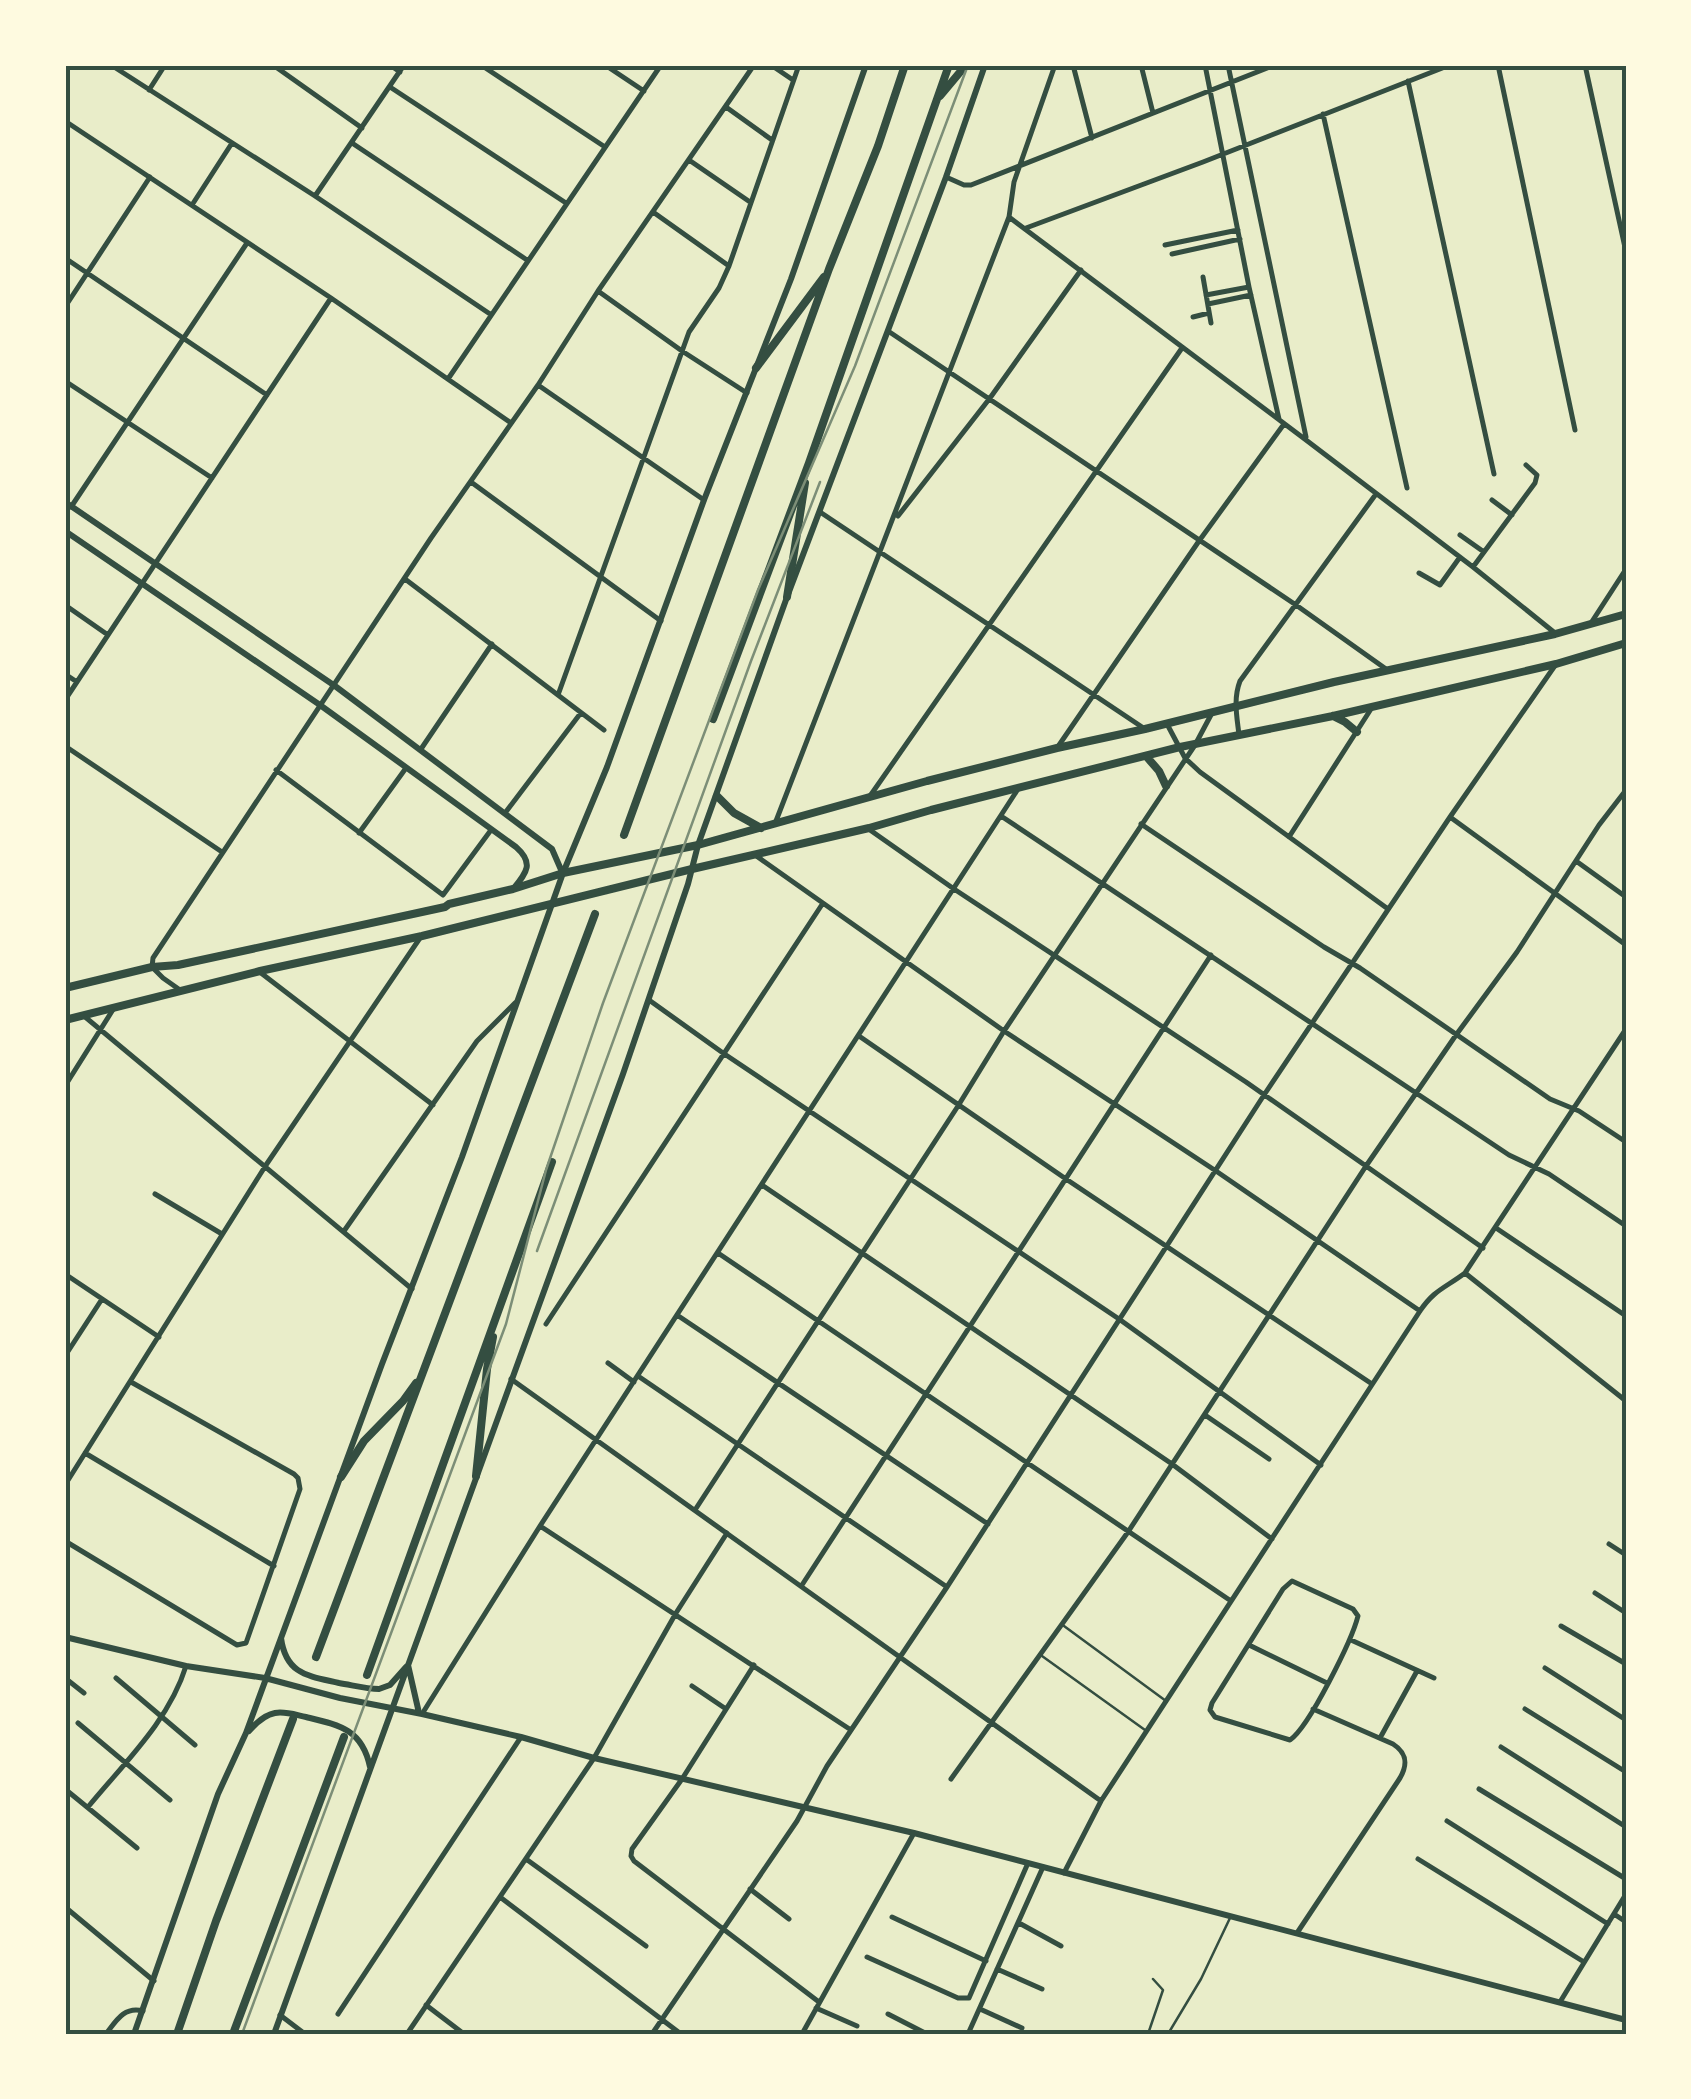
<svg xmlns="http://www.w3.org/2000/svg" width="1691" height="2099" font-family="'IBM Plex Sans',sans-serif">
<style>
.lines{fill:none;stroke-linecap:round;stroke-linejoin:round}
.service{stroke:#344e41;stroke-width:2.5}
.minor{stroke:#344e41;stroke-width:5}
.tertiary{stroke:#344e41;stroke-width:5}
.secondary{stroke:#344e41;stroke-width:6}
.trunk{stroke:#344e41;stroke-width:8}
.rail{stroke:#7c8e77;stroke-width:2.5}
.neatline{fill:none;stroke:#344e41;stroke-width:4}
</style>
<rect width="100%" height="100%" fill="#e9edc9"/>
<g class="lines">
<path class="service" d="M1064,1626L1166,1701
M1042,1656L1145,1730
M1148,2034L1163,1990L1153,1979
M1168,2034L1201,1979L1230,1918"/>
<path class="minor" d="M111,65L315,196L490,314
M273,65L362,128
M390,65L400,72
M481,65L605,147
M605,65L644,91
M771,65L793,80
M1073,65L1092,138
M1141,65L1153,113
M1205,65L1249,287L1279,419
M1228,65L1306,437
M1498,65L1575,430
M1585,65L1626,252
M1408,81L1494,474
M390,87L566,203
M149,90L165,65
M726,107L772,140
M1323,114L1407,488
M65,121L331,298L511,423
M352,143L527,260
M689,160L750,202
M946,177L964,185H971L1275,65
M315,196L404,65
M192,205L232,143
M653,212L729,266
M1009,217L1306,440L1473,567L1555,633
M1026,228L1203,162L1450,65
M1165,245L1238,230
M1172,254L1240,239
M65,258L267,395
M1203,277L1211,323
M598,291L682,351L747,393
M1206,295L1249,287
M1208,304L1251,295
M65,307L150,177
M1193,317L1209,313
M888,331L1296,605L1386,669
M448,379L661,65
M65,381L212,478
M538,385L704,500
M471,482L661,621
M1492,500L1512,515
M71,507L247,243
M820,512L1145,729
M898,516L990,398L1081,270
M1460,535L1484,552
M1473,567L1535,483L1537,475L1526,465
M1419,573L1440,585L1460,557
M405,579L604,730
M65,605L108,635
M1591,623L1626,569
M65,674L77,682
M558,695L689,332L719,288L729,266L799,65
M65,700L331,298
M1167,724L1185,758L1200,772L1388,909
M1239,735C1237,717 1233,699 1240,681L1376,494
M65,746L222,852
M1057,748L1199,541L1284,424
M421,749L492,644
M276,770L443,895L491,830
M870,796L1182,348
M505,813L580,714
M1001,816L1509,1155L1549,1174L1626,1226
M1450,817L1626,945
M776,821L1009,217L1014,182L1055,65
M1141,824L1324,947L1360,968L1550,1099L1579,1111L1626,1142
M870,830L954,889L1246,1082L1483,1248
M359,833L406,768
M1289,837L1371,709
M755,855L1004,1031L1216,1171L1420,1311
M1576,861L1626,897
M261,973L433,1105
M180,990L163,978L152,967L153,958L431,538L538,385L598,291L754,65
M649,1000L723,1053L1119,1319L1321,1465
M84,1016L412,1289
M859,1036L1066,1179L1372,1384
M65,1086L114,1008
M762,1185L1172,1464L1272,1539
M155,1194L222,1234
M1496,1228L1626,1316
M344,1231L477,1041L515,1003
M718,1253L1231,1601
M1465,1273L1626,1401
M65,1274L159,1337
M677,1315L988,1524
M546,1324L823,903
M65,1356L102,1299
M608,1363L634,1382
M638,1376L947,1587
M511,1379L1101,1801
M1205,1415L1269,1459
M85,1453L274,1566
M65,1485L266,1165L420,938
M695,1510L958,1106L1004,1031L1195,745L1212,713
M540,1526L851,1730
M65,1541L237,1645L246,1643L300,1489L298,1478L294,1474L131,1382
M1609,1544L1626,1555
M1292,1581L1353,1609L1358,1616C1352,1640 1309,1727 1290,1740L1215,1717L1210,1710L1212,1703L1283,1589Z
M802,1585L1211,955
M1595,1593L1626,1613
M1561,1626L1626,1664
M1351,1640L1434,1678
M1249,1645L1327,1683
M754,1665L682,1779L632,1849L631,1856L634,1861L819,2002
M1545,1668L1626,1720
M65,1678L84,1693
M116,1678L195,1745
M692,1686L726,1709
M1525,1709L1626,1772
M422,1714L540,1526L1018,789
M78,1723L170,1800
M1380,1738L1417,1671
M1501,1747L1626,1827
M951,1779L1128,1532L1366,1166L1456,1035L1517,952L1599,825L1626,790
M65,1789L137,1848
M1479,1789L1626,1879
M88,1807C124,1763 169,1721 186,1666
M1447,1821L1608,1924
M526,1859L646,1946
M1418,1859L1584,1962
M1064,1873L1101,1801L1420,1311C1434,1290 1445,1288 1465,1273L1626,1029
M750,1889L789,1919
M500,1897L681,2034
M65,1907L154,1981
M1614,1914L1626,1922
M892,1917L986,1961
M1019,1923L1061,1946
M1297,1933L1400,1778C1408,1764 1407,1753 1393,1744L1313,1709
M867,1957L958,1998H969L1028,1863
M997,1969L1042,1989
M1560,2002L1626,1894
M426,2005L464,2034
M816,2008L857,2026
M980,2009L1022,2028
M338,2014L521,1737
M888,2014L927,2034
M106,2034C116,2021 124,2006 143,2011
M407,2034L594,1758L676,1613L727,1533
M652,2034L797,1821L827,1766L947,1587L1264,1095L1450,817L1554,667
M802,2034L914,1833
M968,2034L1043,1867"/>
<path class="tertiary" d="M280,2015L305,2034"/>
<path class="secondary" d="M65,502L335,686L552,849L562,872
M65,531L320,705L516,847C534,863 527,872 514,888
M65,1637L186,1666L265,1678L340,1698L422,1714L521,1737L594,1758L914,1833L1626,2020
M281,1638C286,1675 309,1676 339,1683C352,1685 366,1689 379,1689L390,1685L406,1667
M408,1665L419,1713
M249,1731C256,1723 264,1715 275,1713C285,1711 296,1715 306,1717C339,1725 362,1729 370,1767
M134,2034L218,1794L246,1733L382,1364L462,1157L563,873L607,767L704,500L791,279L866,65
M274,2034L623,1074L688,884L698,845L787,597L946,177L985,65"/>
<path class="trunk" d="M940,96L966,65
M756,368L824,277
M787,597L805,483
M1333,716L1345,722L1357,732
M713,719L809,463L949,65
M1146,756L1159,771L1166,786
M717,796L734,813L761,828
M624,835L829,269L878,146L905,65
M65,988L152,967L178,965L445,907L449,904L513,889L563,873L698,845L927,781L1057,748L1145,729L1334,682L1555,634L1626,614
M65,1020L260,971L422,936L692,869L869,828L931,810L1180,747L1333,716L1556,664L1626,643
M476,1476L487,1369L493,1337
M341,1477L364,1441L403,1401L416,1383
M316,1657L595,914
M367,1675L552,1162
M177,2034L216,1921L293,1719
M233,2034L344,1737"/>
<path class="rail" d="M537,1251L751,661L820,482
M242,2034L506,1324L546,1170L603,1003L758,590L855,366L968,65"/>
</g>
<rect width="1691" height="2099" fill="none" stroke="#fefae0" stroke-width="135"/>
<rect x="68" y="68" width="1556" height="1964" class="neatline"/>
</svg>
